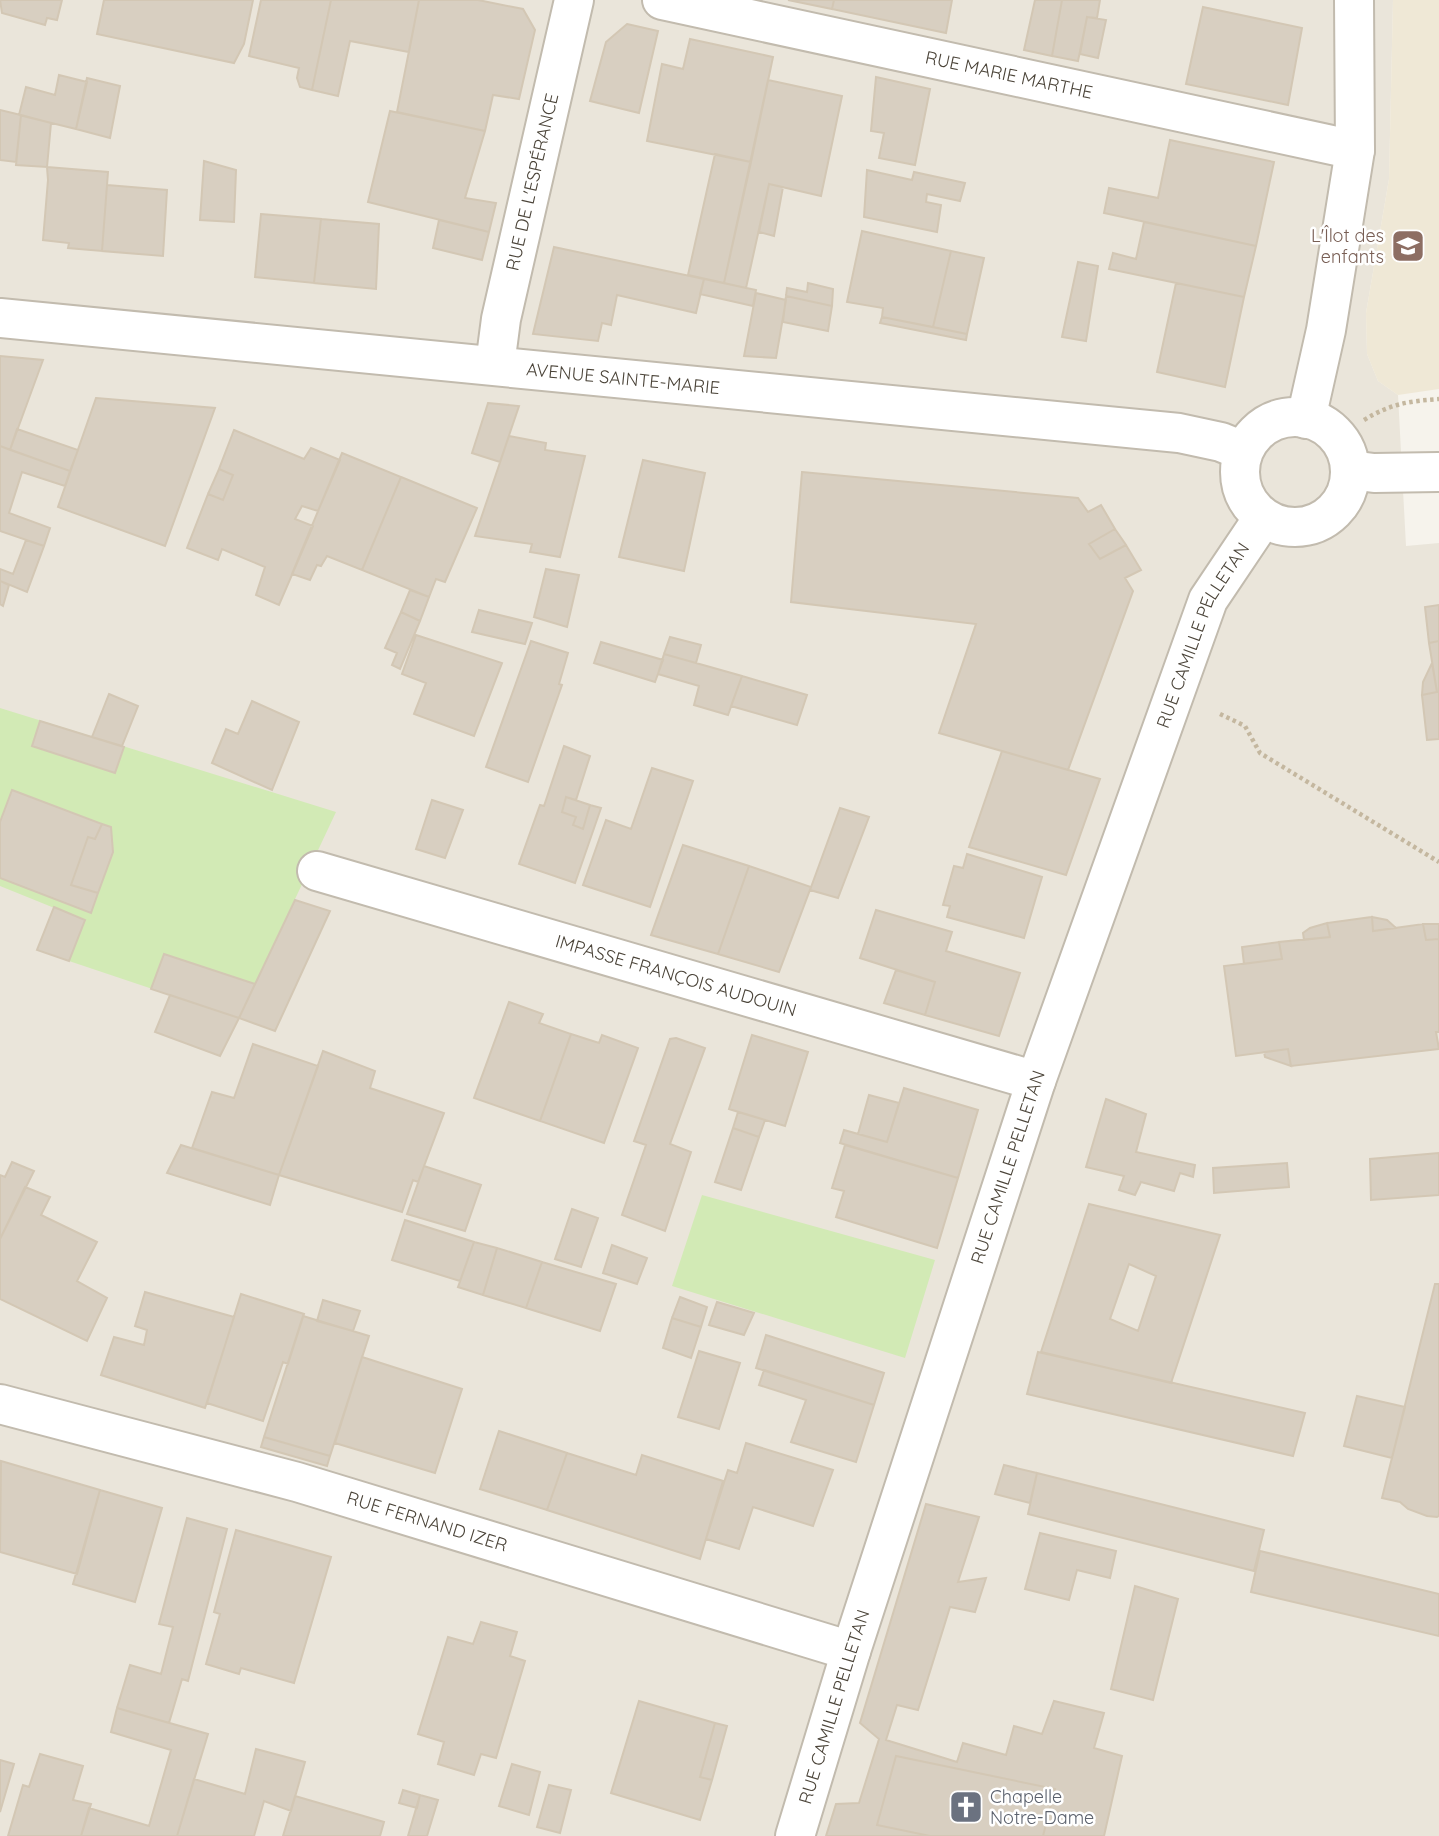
<svg xmlns="http://www.w3.org/2000/svg" width="1439" height="1836" font-family="Quicksand,sans-serif">
<style>
.residential{fill:#eae5da}
.education{fill:#efe8d6}
.green{fill:#d2eab5}
.building{fill:#d8cfc1;stroke:#d3c7b4;stroke-width:2;fill-rule:evenodd}
.lines{fill:none;stroke-linecap:round;stroke-linejoin:round}
.minor-casing{stroke:#c2bbae;stroke-width:42}
.path{stroke:#c4b79f;stroke-width:4.5;stroke-dasharray:3.5 3.5;stroke-linecap:butt}
.minor{stroke:#fff;stroke-width:38}
.labels{text-anchor:middle;stroke-width:5;stroke-linejoin:round;paint-order:stroke}
.street-label{font-size:18px;fill:#4b4439;stroke:#fff}
.education-label{font-size:18px;fill:#785e54;stroke:#fff;text-anchor:end}
.worship-label{font-size:18px;fill:#5b616d;stroke:#fff;text-anchor:start}
</style>
<rect width="100%" height="100%" fill="#f6f3ec"/>
<path class="residential" d="M0,0H1393L1389,179L1366,313L1367,354L1378,381L1398,395L1406,546L1439,543V1836H0Z"/>
<path class="education" d="M1393,0H1439V389L1398,395L1378,381L1367,354L1366,313L1389,179Z"/>
<path class="green" d="M0,708L336,812L239,1018L69,961L84,920L0,886Z
M702,1195L935,1260L905,1358L672,1286Z"/>
<path class="building" d="M0,0H62L57,20L47,18L45,25L2,13Z
M104,0H253L244,44L234,63L97,34Z
M261,0H331L312,90L300,87L297,78L299,68L249,56Z
M331,0H419L409,52L350,41L338,96L312,90Z
M419,0H478L523,9L535,30L519,99L493,95L485,131L397,112Z
M788,0H834L832,9Z
M834,0H952L946,33L832,9Z
M1035,0H1062L1052,56L1024,50Z
M1062,0H1100L1097,18L1087,17L1078,61L1052,56Z
M1203,7L1302,28L1288,105L1186,84Z
M1087,17L1106,20L1098,58L1080,54Z
M627,24L658,31L639,113L590,101L606,42Z
M690,39L773,57L751,162L647,141L662,64L683,69Z
M59,75L87,82L76,129L19,115L26,87L55,95Z
M876,77L930,89L915,165L879,158L884,133L871,131Z
M87,78L120,86L110,138L76,129Z
M768,80L842,96L821,196L769,184L746,288L724,283Z
M0,110L21,115L16,162L0,160Z
M390,111L485,131L465,198L496,203L489,232L368,202Z
M21,115L51,123L47,167L16,165Z
M1170,140L1274,162L1256,246L1104,213L1109,188L1158,198Z
M715,154L751,162L724,283L688,275Z
M204,161L236,170L234,222L200,220Z
M47,167L108,172L102,251L68,248L69,243L43,240L48,180Z
M867,170L912,180L914,172L965,183L960,201L927,194L926,202L941,205L937,232L864,217Z
M769,184L783,187L774,236L759,232Z
M107,185L167,190L163,256L102,251Z
M261,214L321,219L314,283L255,277Z
M321,219L379,224L376,289L314,283Z
M439,220L489,232L482,260L433,248Z
M1144,222L1256,246L1244,297L1109,269L1113,253L1136,259Z
M862,231L951,251L933,327L882,317L883,308L847,302Z
M554,247L704,279L696,313L617,295L611,325L602,323L598,341L533,334Z
M951,251L984,258L967,334L933,327Z
M1078,262L1098,266L1086,341L1062,337Z
M704,279L756,290L753,306L700,294Z
M808,283L833,289L832,306L786,296L787,288L807,292Z
M1176,283L1244,297L1225,387L1157,372Z
M756,293L786,300L776,358L744,356Z
M786,296L832,306L828,331L783,322Z
M882,317L967,334L966,340L880,323Z
M0,356L43,360L10,450L0,446Z
M96,398L215,408L165,546L58,507Z
M488,403L519,406L500,462L472,453Z
M17,429L78,450L70,471L10,450Z
M234,430L304,459L311,448L340,460L318,511L302,506L295,519L313,526L279,605L256,595L265,567L222,549L218,560L187,548L208,494L223,500L233,475L219,469Z
M509,436L546,443L545,450L585,456L560,557L530,552L532,544L475,536Z
M0,446L70,471L65,486L22,472L9,513L50,528L44,546L0,531Z
M342,453L401,477L362,570L327,556L321,566L317,565L310,580L292,574Z
M643,460L705,473L684,571L619,557Z
M219,469L233,475L223,500L208,494Z
M802,472L1078,498L1088,512L1101,505L1115,529L1089,544L1100,559L1126,545L1141,570L1125,578L1133,591L1068,770L939,733L976,624L791,602Z
M401,477L477,508L445,582L436,579L429,597L362,570Z
M1115,529L1126,545L1100,559L1089,544Z
M26,540L44,546L27,592L0,581V569L13,574Z
M546,569L579,575L567,627L534,617Z
M0,581L9,585L3,606L0,604Z
M410,590L429,597L420,621L401,612Z
M1439,605V641L1429,643L1425,607Z
M479,610L532,623L525,644L472,632Z
M401,612L420,621L400,669L392,665L397,653L385,648Z
M416,635L502,663L474,736L414,714L426,683L402,674Z
M670,637L701,645L696,663L664,654Z
M531,641L568,653L559,684L562,685L528,782L486,767Z
M1439,641V739L1427,740L1422,695L1437,692L1429,643Z
M601,642L663,660L655,682L594,663Z
M664,654L742,676L728,715L694,705L699,686L658,674Z
M1432,663L1437,692L1422,695L1423,682Z
M742,676L807,695L797,725L731,706Z
M109,694L138,706L122,746L92,737Z
M252,701L299,722L272,790L212,763L226,729L238,734Z
M40,721L124,747L115,773L32,746Z
M564,746L590,756L576,800L566,797L562,812L576,817L573,825L583,829L590,805L601,808L575,883L519,864L540,805L544,806Z
M1002,751L1100,779L1066,875L969,847Z
M652,768L693,781L650,907L583,885L606,820L631,829Z
M12,790L102,824L95,839L88,837L71,885L98,893L91,913L0,878V822Z
M566,797L590,805L583,829L573,825L576,817L562,812Z
M432,800L463,810L445,858L416,849Z
M840,808L869,817L838,898L810,890Z
M102,824L111,827L113,852L98,893L71,885L88,837L95,839Z
M683,845L749,866L718,954L651,935Z
M967,854L1042,877L1024,938L947,917L950,906L943,905L954,866L963,868Z
M749,866L811,887L779,972L718,954Z
M295,900L330,911L275,1031L239,1018Z
M54,907L85,920L69,961L37,950Z
M876,910L952,932L946,951L1020,973L999,1036L925,1015L935,982L860,958Z
M1372,917L1373,931L1423,924L1426,940L1439,939V1032H1436L1439,1049L1291,1066L1288,1049L1236,1056L1224,966L1282,959L1279,942L1330,937L1327,923Z
M1372,917L1387,920L1396,928L1373,931Z
M1327,923L1330,937L1304,940L1303,933L1310,928Z
M1423,924H1439V939L1426,940Z
M1279,942L1282,959L1244,964L1242,947Z
M164,954L255,984L239,1018L151,989Z
M896,970L935,982L925,1015L884,1003Z
M170,995L239,1018L220,1056L155,1032Z
M509,1002L543,1014L539,1023L571,1034L540,1121L474,1098Z
M571,1034L599,1043L602,1035L638,1048L604,1143L540,1121Z
M752,1035L808,1052L785,1126L729,1109Z
M676,1038L705,1048L670,1144L691,1152L665,1231L622,1215L646,1145L634,1141L670,1039Z
M253,1044L318,1066L279,1175L192,1148L212,1092L234,1098Z
M1288,1049L1291,1066L1265,1057L1264,1052Z
M323,1051L375,1071L370,1088L444,1113L418,1182L413,1180L402,1212L279,1175Z
M904,1088L978,1110L958,1178L840,1143L844,1130L887,1142Z
M869,1095L899,1103L887,1142L858,1134Z
M1106,1099L1146,1114L1136,1152L1195,1165L1193,1177L1180,1173L1174,1191L1141,1182L1135,1195L1119,1190L1124,1176L1086,1167Z
M738,1112L765,1120L759,1137L733,1128Z
M733,1128L759,1137L741,1190L715,1182Z
M181,1145L279,1175L270,1205L167,1173Z
M845,1145L958,1178L937,1248L836,1217L844,1191L832,1188Z
M1439,1153V1195L1371,1200L1370,1159Z
M12,1162L34,1171L0,1239V1175L5,1177Z
M1287,1163L1289,1187L1214,1193L1213,1168Z
M424,1166L481,1185L465,1231L407,1214Z
M25,1187L50,1197L41,1215L97,1242L77,1281L107,1298L87,1341L0,1299V1239Z
M1089,1204L1220,1235L1171,1383L1041,1352ZM1129,1264L1156,1276L1138,1331L1110,1319Z
M572,1209L598,1218L581,1267L555,1259Z
M405,1220L474,1242L460,1281L392,1260Z
M474,1242L497,1248L483,1295L458,1287Z
M612,1245L647,1258L637,1284L603,1273Z
M497,1248L542,1262L526,1308L483,1295Z
M542,1262L616,1284L600,1331L526,1308Z
M1435,1284H1439V1516L1437,1517L1427,1516L1408,1509L1400,1502L1382,1498Z
M145,1292L234,1317L205,1408L101,1375L114,1337L144,1345L147,1330L135,1326Z
M241,1294L304,1314L288,1364L283,1362L263,1421L207,1403Z
M680,1297L707,1307L701,1327L672,1318Z
M323,1300L360,1311L353,1331L317,1321Z
M717,1302L754,1313L744,1335L709,1325Z
M303,1316L369,1336L330,1456L264,1437Z
M672,1318L701,1327L691,1358L663,1348Z
M766,1335L884,1373L874,1405L756,1368Z
M699,1351L740,1363L719,1429L678,1417Z
M1038,1352L1305,1413L1293,1456L1027,1394Z
M362,1357L462,1389L435,1473L335,1443Z
M764,1370L874,1405L856,1462L791,1442L806,1400L759,1385Z
M1357,1396L1405,1407L1392,1458L1344,1446Z
M499,1431L567,1453L547,1510L480,1489Z
M264,1437L330,1456L327,1466L261,1447Z
M746,1443L833,1470L813,1526L753,1507L739,1549L706,1539L728,1470L737,1473Z
M567,1453L636,1475L642,1455L723,1481L700,1559L547,1510Z
M1,1461L100,1490L77,1574L0,1552Z
M1004,1465L1037,1473L1030,1503L995,1494Z
M1037,1473L1264,1530L1254,1571L1028,1514Z
M100,1490L162,1508L135,1602L73,1584Z
M926,1504L979,1517L958,1582L986,1578L975,1612L950,1607L918,1710L897,1705L886,1740L957,1762L963,1743L1006,1755L1014,1726L1042,1734L1054,1701L1104,1713L1094,1748L1122,1756L1104,1836H1043L1055,1789L896,1756L877,1825L930,1836H826L836,1804L859,1803L879,1739L860,1723Z
M187,1518L227,1529L188,1681L182,1679L169,1723L117,1708L130,1665L161,1674L173,1627L159,1624Z
M236,1530L331,1557L294,1683L241,1668L239,1674L206,1664L220,1614L214,1612Z
M1040,1533L1116,1551L1110,1578L1077,1570L1069,1600L1025,1589Z
M1260,1551L1439,1594V1636L1251,1592Z
M1135,1586L1178,1599L1153,1700L1111,1689Z
M481,1622L517,1632L510,1656L525,1661L496,1758L481,1754L474,1775L438,1764L444,1742L418,1734L448,1637L473,1644Z
M639,1701L715,1723L700,1777L712,1780L700,1820L611,1793Z
M117,1708L208,1734L177,1836H81L89,1808L149,1826L171,1750L111,1732Z
M715,1723L727,1726L712,1780L700,1777Z
M256,1749L305,1762L291,1811L264,1801L254,1836H177L194,1779L245,1794Z
M40,1754L83,1766L73,1800L91,1804L81,1836H8L23,1785L29,1787Z
M896,1756L1055,1789L1043,1836H930L877,1825Z
M0,1760L14,1764L0,1812Z
M512,1764L540,1772L529,1815L499,1806Z
M549,1785L571,1790L560,1833L537,1827Z
M403,1790L420,1795L417,1808L399,1803Z
M420,1795L438,1800L427,1836H408Z
M295,1796L384,1822L380,1836H283Z"/>
<g class="lines">
<defs>
<g id="minor">
<path id="s1" d="M662,0L1355,150"/>
<path id="s2" d="M0,318L1179,433L1221,442L1243,451"/>
<path id="s3" d="M495,365L501,319L574,0"/>
<circle cx="1295" cy="472" r="55"/>
<path d="M1306,419L1326,330L1355,150L1354,0"/>
<path d="M1350,470L1374,473L1439,472"/>
<path id="s4" d="M317,871L1036,1081"/>
<path id="s5" d="M0,1404L297,1482L851,1651"/>
<path id="s6" d="M795,1836L851,1651L1036,1081L1208,600L1263,518"/>
</g>
</defs>
<use href="#minor" class="minor-casing"/>
<path class="path" d="M1364,420C1390,404 1409,401 1439,399
M1220,714L1245,726L1260,753L1439,862"/>
<use href="#minor" class="minor"/>
</g>
<defs>
<symbol id="school-square" viewBox="-11 -11 22 22"><rect x="-9" y="-9" width="18" height="18" rx="4" fill="#8d6e63" stroke="#fff"/><path d="M0-5L7-2L0 1L-7-2ZM-4 1L0 2.5L4 1V4Q0 6-4 4Z" fill="#fff"/></symbol>
<symbol id="church-square" viewBox="-11 -11 22 22"><rect x="-9" y="-9" width="18" height="18" rx="4" fill="#6b7280" stroke="#fff"/><path d="M-1.2-6h2.4v3.5h3.3v2.4h-3.3V6h-2.4V-.1h-3.3v-2.4h3.3Z" fill="#fff"/></symbol>
</defs>
<g fill-rule="evenodd">
<use href="#school-square" x="1389" y="227" width="38" height="38"/>
<use href="#church-square" x="947" y="1788" width="38" height="38"/>
</g>
<g class="labels">
<g class="street-label">
<text dy="6" stroke="none"><textPath href="#s1" startOffset="355">RUE MARIE MARTHE</textPath></text>
<text dy="6" stroke="none"><textPath href="#s3" startOffset="187">RUE DE L'ESPÉRANCE</textPath></text>
<text dy="6" stroke="none"><textPath href="#s2" startOffset="626">AVENUE SAINTE-MARIE</textPath></text>
<text dy="6" stroke="none"><textPath href="#s6" startOffset="1269">RUE CAMILLE PELLETAN</textPath></text>
<text dy="6" stroke="none"><textPath href="#s4" startOffset="374">IMPASSE FRANÇOIS AUDOUIN</textPath></text>
<text dy="6" stroke="none"><textPath href="#s6" startOffset="702">RUE CAMILLE PELLETAN</textPath></text>
<text dy="6" stroke="none"><textPath href="#s5" startOffset="443">RUE FERNAND IZER</textPath></text>
<text dy="6" stroke="none"><textPath href="#s6" startOffset="135">RUE CAMILLE PELLETAN</textPath></text>
</g>
<g class="education-label">
<text x="1384" y="242">L'Îlot des<tspan x="1384" dy="21">enfants</tspan></text>
</g>
<g class="worship-label">
<text x="990" y="1803">Chapelle<tspan x="990" dy="21">Notre-Dame</tspan></text>
</g>
</g>
</svg>
